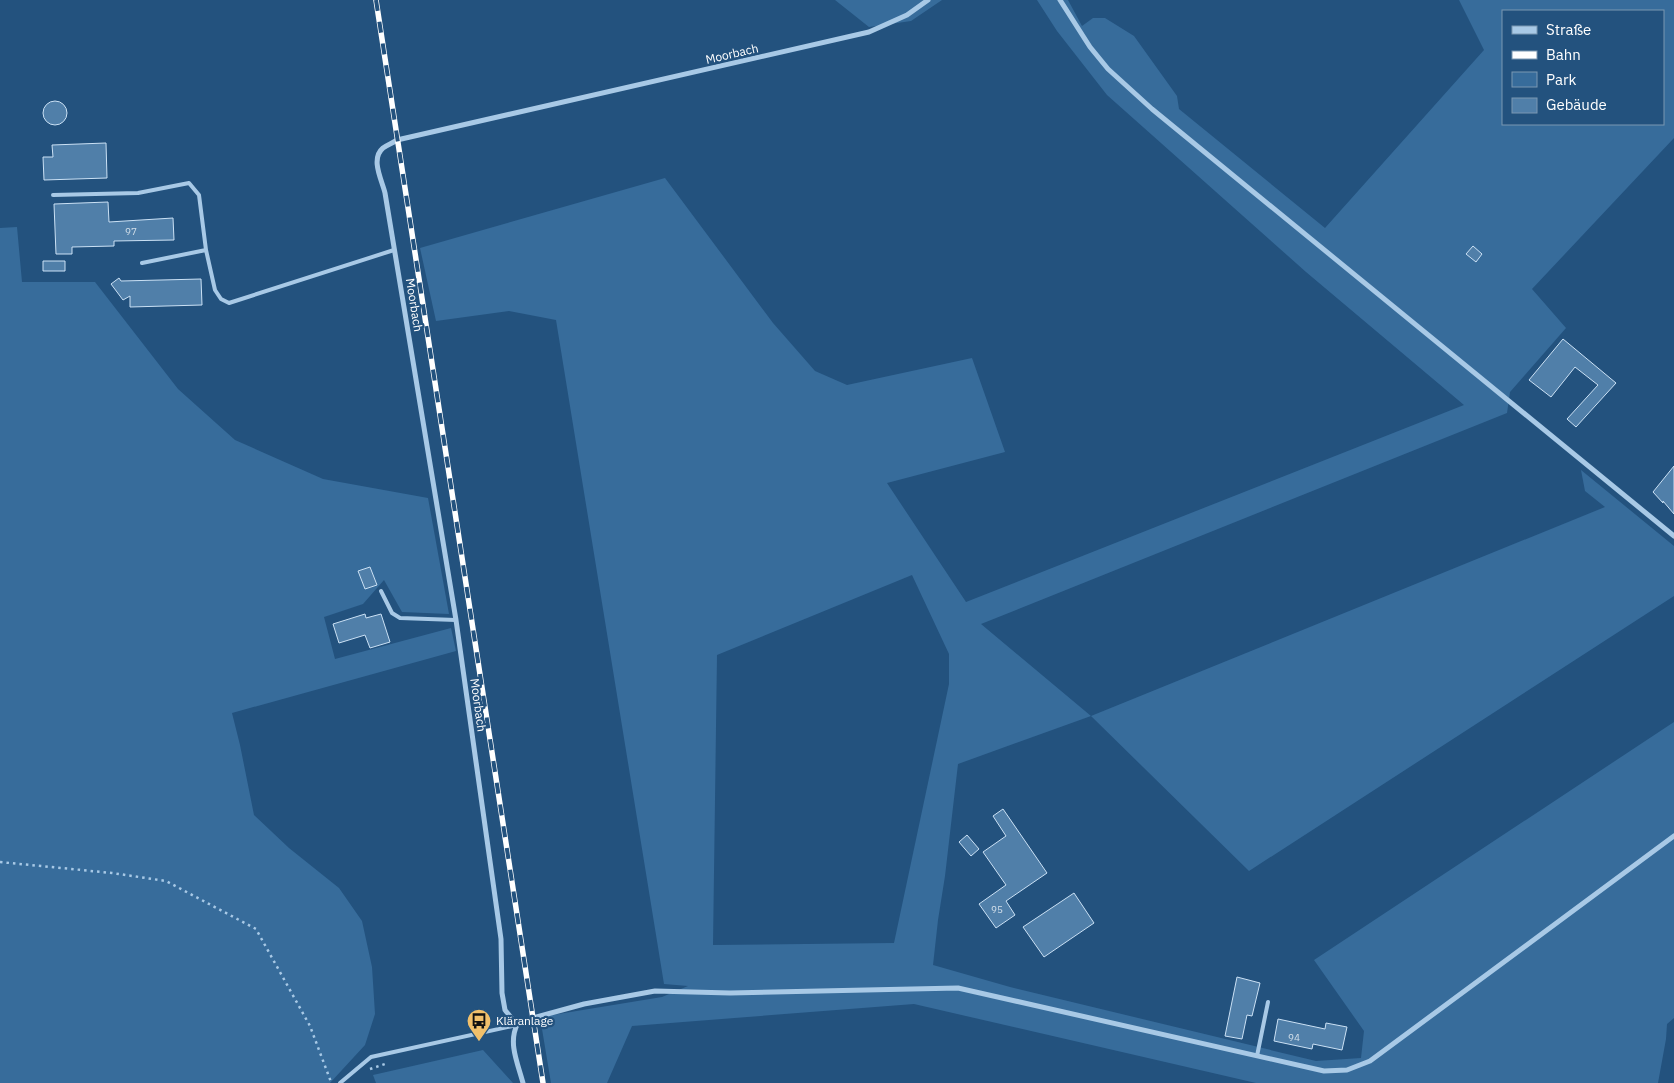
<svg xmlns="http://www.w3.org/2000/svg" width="1674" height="1083" font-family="'IBM Plex Sans',sans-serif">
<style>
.green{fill:#376c9b;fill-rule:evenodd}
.building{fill:#507fa9;stroke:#cbe1f5}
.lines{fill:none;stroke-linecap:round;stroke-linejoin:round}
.path{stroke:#a8c9e6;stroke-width:2.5;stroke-dasharray:2.5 4;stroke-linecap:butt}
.service{stroke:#a8c9e6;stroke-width:4}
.minor{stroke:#a8c9e6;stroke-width:5}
.rail-casing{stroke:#fff;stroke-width:5.5}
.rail{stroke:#23527e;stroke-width:4;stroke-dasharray:11;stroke-linecap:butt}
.labels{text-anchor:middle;stroke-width:4.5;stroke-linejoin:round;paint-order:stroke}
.number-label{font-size:10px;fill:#d3dfea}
.street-label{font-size:12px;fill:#fff;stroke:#23527e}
.poi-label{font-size:12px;fill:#fff;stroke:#23527e;text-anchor:start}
</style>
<rect width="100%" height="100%" fill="#23527e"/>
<path class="green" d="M835,0H942L911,21L869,27Z
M1037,0H1068L1082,26L1093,18H1105L1134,36L1177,96L1179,109L1325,228L1484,50L1459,0H1674V138L1532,289L1566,328L1510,392L1507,413L981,624L1091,716L1605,507L1585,491L1581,470L1674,546V596L1249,871L1091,716L958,764L945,876L938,920L933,965L1010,987L1316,1061L1361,1058L1364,1031L1314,960L1674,722V1018L1667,1024L1666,1039L1658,1083H1256L914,1004L632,1026L607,1083H551L540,1017L662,997L688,986L664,984L556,320L509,311L436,321L420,248L665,178L773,323L815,371L847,385L972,358L1005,452L887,483L966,602L1464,405L1306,272L1107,95L1057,31ZM1503,11H1663V124H1503ZM912,575L949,654V684L894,943L713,945L717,655Z
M17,227L22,282H95L178,389L235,440L323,479L428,498L449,614L402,612L384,580L363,604L324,617L335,659L451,628L456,651L232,713L240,745L254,815L289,848L339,888L362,921L372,967L375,1014L365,1045L330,1083H0V228Z
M483,1050L513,1083H376L373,1075Z"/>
<path class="building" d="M43 113a12 12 0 1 1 24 0a12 12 0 1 1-24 0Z
M106,143L107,178L44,180L43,157H53L52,145Z
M108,202L109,222L173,218L174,240L114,241V246L72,247V254H56L54,204Z
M1473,246L1482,254L1476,262L1466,254Z
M43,261H65V271H43Z
M119,278L121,281L201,279L202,305L130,307V296L123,300L111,284Z
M1563,339L1616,383L1576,427L1567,419L1598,385L1575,367L1551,397L1529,380Z
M1674,466V514L1663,501V503L1653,492Z
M370,567L377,585L365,589L358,571Z
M365,614L366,618L381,614L390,642L370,648L365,635L339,643L333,624Z
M1003,809L1047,873L1006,901L1015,915L996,928L979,904L1006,885L983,852L1006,836L993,816Z
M967,835L979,849L971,856L959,842Z
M1074,893L1094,923L1044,957L1023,927Z
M1237,977L1260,983L1252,1016L1247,1015L1242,1039L1225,1036Z
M1278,1019L1325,1029L1326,1023L1347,1027L1342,1050L1313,1044L1312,1049L1274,1041Z"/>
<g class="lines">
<path class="path" d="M0,862L112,873L166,881L256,929L310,1026L331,1082
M370,1069L388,1063"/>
<path class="service" d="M53,195L138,193L189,183L199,195L206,250L215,290L221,299L229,303L394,250
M142,263L206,250
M381,591L392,613L400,618L456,620
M1257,1056L1268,1002
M340,1083L371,1057L517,1025"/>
<path class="minor" d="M1060,0L1090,47L1108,69L1152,109L1674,536
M517,1025L505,1010L502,993L501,939L456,620L385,193C382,180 370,159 383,148C387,145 393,143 397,140L869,32L907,15L928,0
M523,1083C518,1064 508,1043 517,1025L533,1018L584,1004L655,991L730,993L958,988L1324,1071L1347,1070L1370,1061L1674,836"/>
<defs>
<path id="rail" d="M376,0L543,1083"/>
</defs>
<use href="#rail" class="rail-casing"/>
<use href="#rail" class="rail"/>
</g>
<defs>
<symbol id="bus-pin" viewBox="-11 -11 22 30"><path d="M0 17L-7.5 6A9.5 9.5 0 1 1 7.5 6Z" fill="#f1c06b" stroke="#23527e"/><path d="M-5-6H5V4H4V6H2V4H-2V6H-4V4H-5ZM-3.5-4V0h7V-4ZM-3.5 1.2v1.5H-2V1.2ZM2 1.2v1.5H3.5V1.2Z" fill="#111"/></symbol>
</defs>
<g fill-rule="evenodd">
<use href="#bus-pin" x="465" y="1007" width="28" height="38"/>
</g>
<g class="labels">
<g class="number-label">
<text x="131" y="235">97</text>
<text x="997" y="913">95</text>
<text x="1294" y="1041">94</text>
</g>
<g class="street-label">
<text transform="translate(732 54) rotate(-13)" y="4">Moorbach</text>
<text transform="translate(414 305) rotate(81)" y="4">Moorbach</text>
<text transform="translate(478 705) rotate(82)" y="4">Moorbach</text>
</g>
<g class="poi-label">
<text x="496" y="1025">Kläranlage</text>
</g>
</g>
<rect x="1502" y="10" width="162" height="115" fill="#23527e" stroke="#7b97b2"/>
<rect x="1512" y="26" width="25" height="8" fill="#a8c9e6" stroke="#7b97b2"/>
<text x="1546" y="35" font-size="15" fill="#ffffff">Straße</text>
<rect x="1512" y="51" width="25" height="8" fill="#ffffff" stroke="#7b97b2"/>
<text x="1546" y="60" font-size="15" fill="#ffffff">Bahn</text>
<rect x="1512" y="72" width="25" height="15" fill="#376c9b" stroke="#7b97b2"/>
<text x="1546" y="85" font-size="15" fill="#ffffff">Park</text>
<rect x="1512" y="98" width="25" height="15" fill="#507fa9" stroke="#7b97b2"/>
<text x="1546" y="110" font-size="15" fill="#ffffff">Gebäude</text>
</svg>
